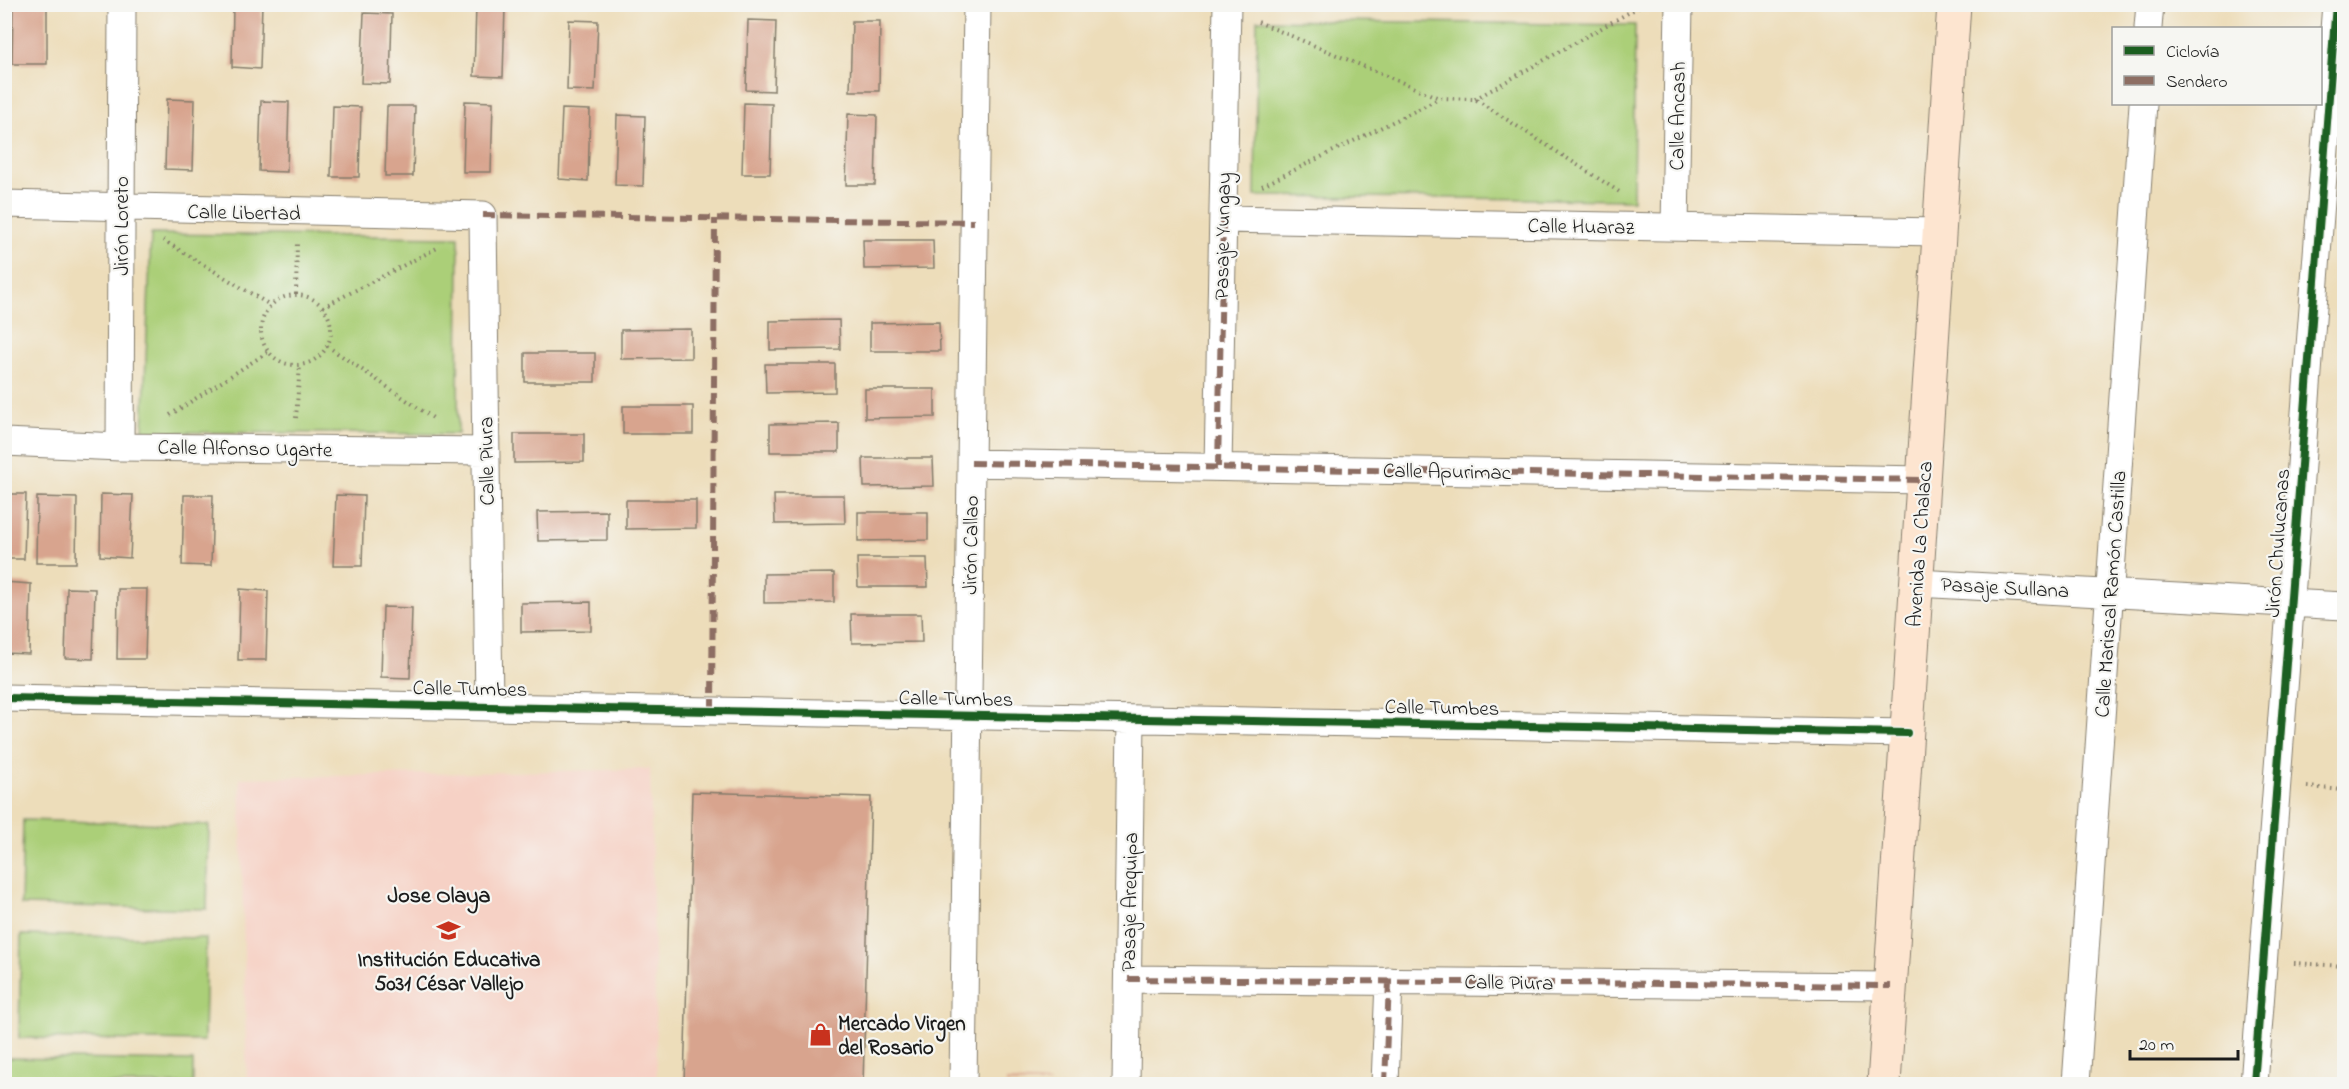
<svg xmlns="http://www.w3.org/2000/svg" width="2349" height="1089" font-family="'Indie Flower',sans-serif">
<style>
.built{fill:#f6d1c5}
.green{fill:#abcf78;stroke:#64764a;stroke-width:1.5}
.building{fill:#d8a48e}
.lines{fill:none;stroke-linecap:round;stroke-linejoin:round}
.street-casing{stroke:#847c6b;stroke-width:29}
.secondary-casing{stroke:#847c6b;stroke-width:35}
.path{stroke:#847c6b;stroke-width:4;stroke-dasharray:1.5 4.5;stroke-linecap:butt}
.street{stroke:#fff;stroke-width:27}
.secondary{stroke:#fde5d0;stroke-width:33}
.quiet{stroke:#8d6e63;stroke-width:6;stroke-dasharray:12 6;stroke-linecap:butt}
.cycleway-casing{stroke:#f6f6f2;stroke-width:11}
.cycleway{stroke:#1b5e20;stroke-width:8}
.labels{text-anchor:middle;stroke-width:4.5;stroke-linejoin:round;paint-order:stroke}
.street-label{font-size:21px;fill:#1c1c1c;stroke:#f6f6f2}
.poi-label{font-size:21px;font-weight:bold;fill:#1c1c1c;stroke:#f6f6f2}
.neighbourhood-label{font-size:22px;font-weight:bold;fill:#1c1c1c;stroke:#f6f6f2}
</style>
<rect width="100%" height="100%" fill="#f6f6f2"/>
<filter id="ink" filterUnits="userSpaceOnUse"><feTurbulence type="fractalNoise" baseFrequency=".0167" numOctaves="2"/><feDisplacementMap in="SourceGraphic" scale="12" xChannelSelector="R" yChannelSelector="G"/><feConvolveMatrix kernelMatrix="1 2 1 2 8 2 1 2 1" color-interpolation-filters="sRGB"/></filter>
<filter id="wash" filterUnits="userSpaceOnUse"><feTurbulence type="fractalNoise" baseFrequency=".008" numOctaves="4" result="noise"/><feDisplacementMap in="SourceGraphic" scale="24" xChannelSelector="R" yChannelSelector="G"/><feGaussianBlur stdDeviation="1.35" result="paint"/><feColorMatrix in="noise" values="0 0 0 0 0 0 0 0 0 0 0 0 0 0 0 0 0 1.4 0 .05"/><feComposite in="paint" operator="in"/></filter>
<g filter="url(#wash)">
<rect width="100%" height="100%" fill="#edddba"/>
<path class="built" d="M650,769L657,1084H247L240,778Z"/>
<path class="green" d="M1257,20L1635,25L1633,200L1255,196Z
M151,234L459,237L458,434L143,432Z
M23,820L209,825L207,909L21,905Z
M21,935L206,938L204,1041L19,1038Z
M5,1058L193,1061V1084H5Z"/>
<g id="blocks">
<path class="building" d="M13,4H47V64H12Z
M233,4H262L260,69L232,67Z
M476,6L505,7L503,77L474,76Z
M364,13L392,14L390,84L361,83Z
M569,20L598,21L595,91L567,90Z
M748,20L776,21L774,91L746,90Z
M852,21H880L879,91H850Z
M167,99L195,100L193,170L165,169Z
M261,101L289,102L287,172L259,171Z
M465,101L493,102L491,172H463Z
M744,103L772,104L770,174H742Z
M333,106L361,107L359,177H331Z
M387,106H415L413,176H385Z
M562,109L590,110L588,181L559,179Z
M848,114L877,115L875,185H846Z
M617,115L645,116L643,186L615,185Z
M863,240H933L934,268L864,269Z
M839,320L840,349L770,350V321Z
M939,322L940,351H870V323Z
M691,329V358L621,359V330Z
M525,353H595V382H525Z
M765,364H835V392L766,393Z
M865,389H935V417L865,418Z
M623,406H693V434H623Z
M839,423V452H770V424Z
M514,434H584V462L514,463Z
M863,458H933L934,486L864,487Z
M4,494H26L24,559H4Z
M101,494L133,495L130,558L100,556Z
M184,495H213L211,566L182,565Z
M336,495L364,496L362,566H333Z
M774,495H844L845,523L775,524Z
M37,497L77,498L76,563H36Z
M626,500H696V528L626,529Z
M607,511V540L538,541L537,512Z
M858,512H928V540L858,541Z
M857,558H927L928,587H858Z
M834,573V602L764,603V574Z
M4,582L31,584L29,654L4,653Z
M67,588L95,589L93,659L65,658Z
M118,589H147L145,659H117Z
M240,589L268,591L266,660H238Z
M591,602V631L521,632V603Z
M383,607L412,608L410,678L381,677Z
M851,614H921L922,642L852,643Z
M692,792L871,797L863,1084H684Z
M1006,1081L1050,1083V1084H1006Z"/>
</g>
</g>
<g filter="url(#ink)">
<use href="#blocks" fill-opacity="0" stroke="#847c6b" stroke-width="1.5"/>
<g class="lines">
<defs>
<path id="street" d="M2148,28L2150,4
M4,204L483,215L489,707
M1223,219L1939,232
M1675,227L1679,4
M4,442L120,447L486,451
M120,447L122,4
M971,463L1923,480
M1218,467L1227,4
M1916,583L2344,606
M4,698L1907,733
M1128,979L1891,986
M963,1084L977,4
M1126,1084L1131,719
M1385,1084L1389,981
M2076,1084L2143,104
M2254,1084L2336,4"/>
<path id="secondary" d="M1884,1084L1954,4"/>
</defs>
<use href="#street" class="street-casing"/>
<use href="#secondary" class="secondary-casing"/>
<path class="path" d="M1258,22L1439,98L1475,99L1621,193
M1475,99L1644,4
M1262,186L1439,99
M163,240L270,305
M296,294L297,241
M261 330a35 35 0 1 1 70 0a35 35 0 1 1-70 0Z
M323,307L439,247
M327,346L433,418
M170,415L268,352
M296,418L300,365
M2307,787L2344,790
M2294,963L2344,966"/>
<use href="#street" class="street"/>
<use href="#secondary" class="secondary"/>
<path class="quiet" d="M483,215L974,222
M971,463L1923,480
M1218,467L1223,219
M712,711L715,219
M1128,979L1891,986
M1385,1084L1389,981"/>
<defs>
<path id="cycleway" d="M4,698L1907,733
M2254,1084L2336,4"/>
</defs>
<use href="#cycleway" class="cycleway-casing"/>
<use href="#cycleway" class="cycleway"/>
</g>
</g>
<defs>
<symbol id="school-bare" viewBox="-9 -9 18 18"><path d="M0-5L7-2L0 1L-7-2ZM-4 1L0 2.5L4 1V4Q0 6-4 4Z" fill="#c8321e" stroke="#f6f6f2" stroke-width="2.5" paint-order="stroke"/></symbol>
<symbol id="shop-bare" viewBox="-9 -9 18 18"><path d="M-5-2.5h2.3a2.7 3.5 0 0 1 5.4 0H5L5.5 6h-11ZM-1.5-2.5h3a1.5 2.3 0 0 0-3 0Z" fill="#c8321e" stroke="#f6f6f2" stroke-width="2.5" paint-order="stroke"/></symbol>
</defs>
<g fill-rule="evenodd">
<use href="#school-bare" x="432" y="914" width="33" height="33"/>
<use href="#shop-bare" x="804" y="1018" width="33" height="33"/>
</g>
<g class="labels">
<g class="street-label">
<text transform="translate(1677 116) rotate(-89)" y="7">Calle Ancash</text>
<text transform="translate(244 212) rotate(1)" y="7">Calle Libertad</text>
<text transform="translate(121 226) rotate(-90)" y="7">Jirón Loreto</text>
<text transform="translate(1581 226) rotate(1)" y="7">Calle Huaraz</text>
<text transform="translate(1222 236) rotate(-89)" y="7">Pasaje Yungay</text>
<text transform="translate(245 448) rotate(1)" y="7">Calle Alfonso Ugarte</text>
<text transform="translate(486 461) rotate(-91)" y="7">Calle Piura</text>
<text transform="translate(1447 471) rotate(1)" y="7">Calle Apurimac</text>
<text transform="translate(2277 543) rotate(-86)" y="7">Jirón Chulucanas</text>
<text transform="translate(1919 544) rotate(-86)" y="7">Avenida La Chalaca</text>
<text transform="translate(970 545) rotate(-89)" y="7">Jirón Callao</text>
<text transform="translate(2005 587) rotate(3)" y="7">Pasaje Sullana</text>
<text transform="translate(2110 594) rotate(-86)" y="7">Calle Mariscal Ramón Castilla</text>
<text transform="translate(470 688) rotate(1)" y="7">Calle Tumbes</text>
<text transform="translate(956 698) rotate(1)" y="7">Calle Tumbes</text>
<text transform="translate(1442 707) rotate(1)" y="7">Calle Tumbes</text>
<text transform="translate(1129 902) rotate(-89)" y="7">Pasaje Arequipa</text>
<text transform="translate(1509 982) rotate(1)" y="7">Calle Piura</text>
</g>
<g class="poi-label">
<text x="449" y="966">Institución Educativa<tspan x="449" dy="24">5031 César Vallejo</tspan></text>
<text x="838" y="1030" text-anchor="start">Mercado Virgen<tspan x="838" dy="24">del Rosario</tspan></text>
</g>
<g class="neighbourhood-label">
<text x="439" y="902">Jose Olaya</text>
</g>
</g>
<rect width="2349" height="1089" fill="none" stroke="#f6f6f2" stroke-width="24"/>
<rect x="2112" y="27" width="210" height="78" fill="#f6f6f2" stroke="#9f9f9c" stroke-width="1.5"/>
<rect x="2124" y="46" width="30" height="9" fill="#1b5e20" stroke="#9f9f9c" stroke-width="1.5"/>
<text x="2166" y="57" font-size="18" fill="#1c1c1c">Ciclovía</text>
<rect x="2124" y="76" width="30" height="9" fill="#8d6e63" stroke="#9f9f9c" stroke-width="1.5"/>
<text x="2166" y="87" font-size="18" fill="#1c1c1c">Sendero</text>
<path d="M2130 1050v9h108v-9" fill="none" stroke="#1c1c1c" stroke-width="3"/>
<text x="2139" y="1050" font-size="18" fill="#1c1c1c" stroke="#f6f6f2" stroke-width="4.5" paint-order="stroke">20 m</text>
</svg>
